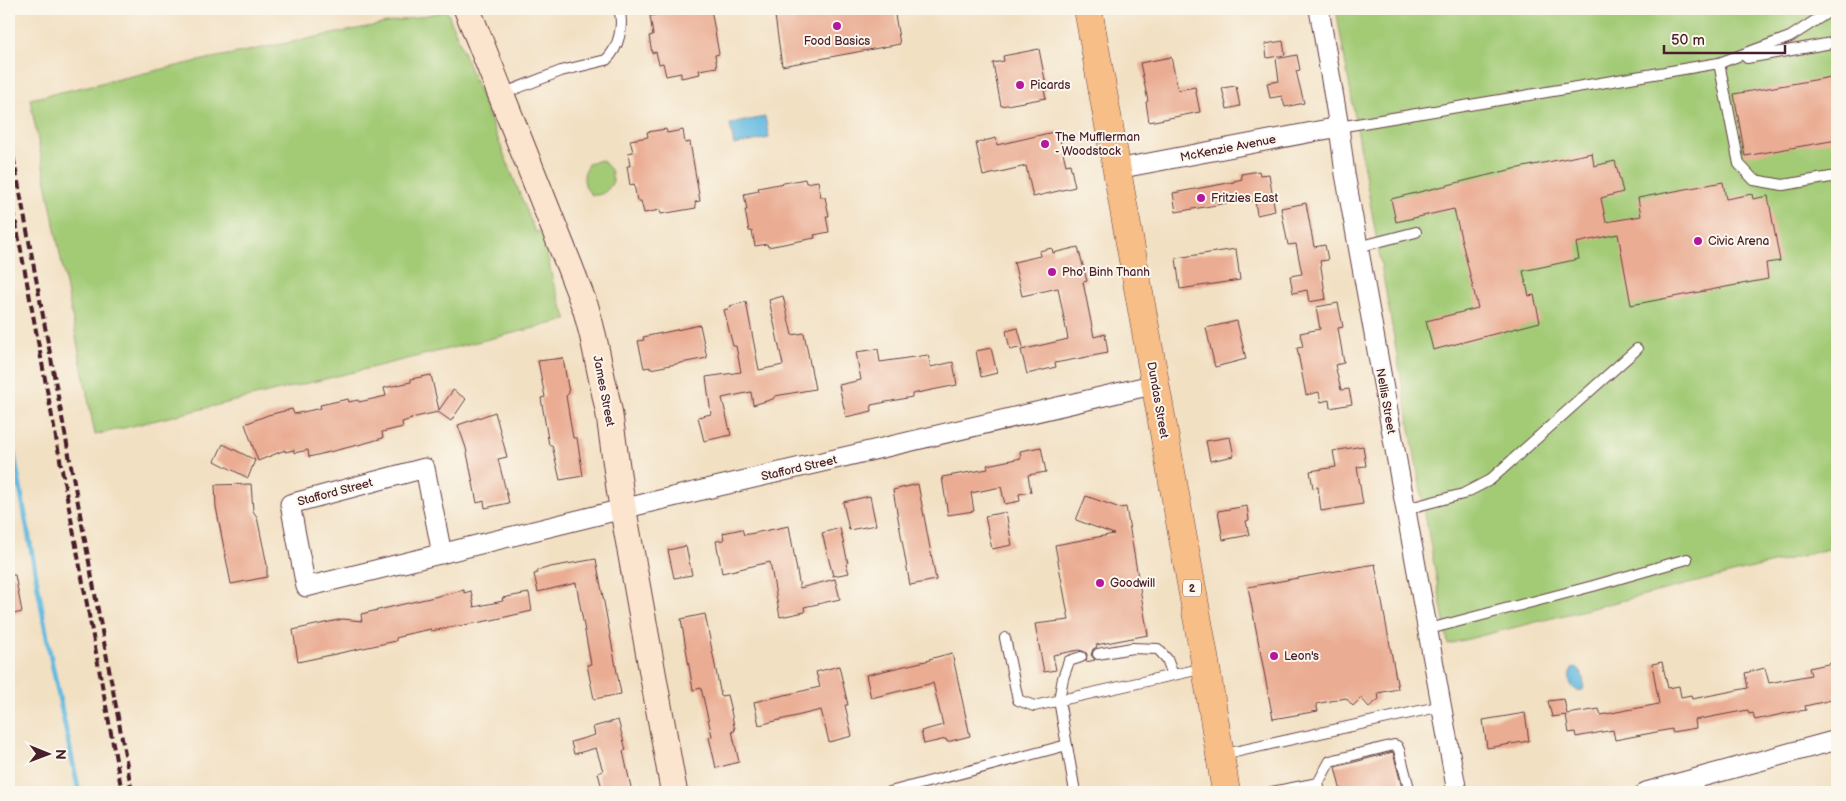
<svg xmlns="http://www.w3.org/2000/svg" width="1846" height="801" font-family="'Balsamiq Sans',sans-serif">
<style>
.green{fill:#a3cb76;stroke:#767550}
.water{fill:#63bae0;stroke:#566c86}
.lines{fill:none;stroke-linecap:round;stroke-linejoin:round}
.stream{stroke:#63bae0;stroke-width:5}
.building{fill:#eaac92}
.lane-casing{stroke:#633c42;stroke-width:12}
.street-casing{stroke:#633c42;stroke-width:21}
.secondary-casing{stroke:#633c42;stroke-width:28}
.primary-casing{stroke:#633c42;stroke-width:29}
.lane{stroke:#fff;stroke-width:10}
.street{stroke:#fff;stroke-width:19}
.secondary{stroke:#fce5cf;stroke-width:26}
.primary{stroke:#f7be87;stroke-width:28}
.rail{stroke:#4a1f2b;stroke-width:4;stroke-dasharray:8 4;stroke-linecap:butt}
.poi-dot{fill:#b5179e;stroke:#fbf7ec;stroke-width:2}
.labels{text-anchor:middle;stroke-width:4;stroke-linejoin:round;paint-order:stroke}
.shield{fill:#fbf7ec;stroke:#7f6065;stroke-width:1}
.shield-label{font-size:11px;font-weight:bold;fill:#4a1f2b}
.poi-label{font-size:12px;fill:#4a1f2b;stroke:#fbf7ec;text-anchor:start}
.street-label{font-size:12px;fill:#4a1f2b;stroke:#fbf7ec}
</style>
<rect width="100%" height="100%" fill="#fbf7ec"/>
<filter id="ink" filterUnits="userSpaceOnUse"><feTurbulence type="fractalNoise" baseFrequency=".02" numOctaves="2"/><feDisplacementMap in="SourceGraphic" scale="10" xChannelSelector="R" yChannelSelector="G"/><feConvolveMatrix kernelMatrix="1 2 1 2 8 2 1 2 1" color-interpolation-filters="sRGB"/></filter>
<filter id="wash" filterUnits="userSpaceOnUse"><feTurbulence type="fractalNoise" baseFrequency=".0096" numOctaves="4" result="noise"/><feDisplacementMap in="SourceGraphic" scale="20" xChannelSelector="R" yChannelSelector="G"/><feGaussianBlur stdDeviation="1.12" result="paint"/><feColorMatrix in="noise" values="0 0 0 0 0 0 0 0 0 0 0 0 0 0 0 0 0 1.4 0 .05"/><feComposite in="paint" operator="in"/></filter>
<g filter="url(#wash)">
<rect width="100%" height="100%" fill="#f2e0c3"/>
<path class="green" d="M1336,9H1837V547L1448,644Z
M447,11L535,232L542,231L553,282L567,320L95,435L30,99L212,58Z
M602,160L611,170L613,181C609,190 603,196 592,195C582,186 582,174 589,163Z"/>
<path class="water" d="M765,117L769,138L734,145L730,124Z
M1578,668C1583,673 1585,683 1583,690C1570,693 1567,677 1572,669Z"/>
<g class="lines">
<path class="stream" d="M9,426L50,654L79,792"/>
</g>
<g id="blocks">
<path class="building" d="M654,9H711L719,54L715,55L717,67L699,70L700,74L681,78V73L666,76L663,63L659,64L656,52L652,53L649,36L653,35L650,16L655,15Z
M774,9H894L900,44L782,66Z
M1283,41L1285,55L1267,58L1265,44Z
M1039,49L1047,90H1044L1046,98L1001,106L993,63L1004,61L1003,56Z
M1297,55L1300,70L1296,71L1304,103L1285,107L1282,96L1270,98L1267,83L1279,81L1276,59Z
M1171,57L1178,90L1195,87L1200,112L1149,122L1146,102L1148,101L1140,63Z
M1837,76V140L1745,156L1734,94Z
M1236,86L1240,106L1227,109L1222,88Z
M666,129L667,133L683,130L685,143L690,142L700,201L695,202L696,208L661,214L660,210L644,213L641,201H637L634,184L630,185L627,166H630L628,153L633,152L630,140L648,137L647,132Z
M1058,131L1066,165L1070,164L1075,187L1033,197L1026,166L983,176L976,143L996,138L997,145Z
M1592,153L1594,166L1615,161L1623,192L1601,198L1606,222L1641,216L1638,198L1723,182L1726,199L1752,194L1753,199L1768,196L1780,261L1766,263L1768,279L1631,305L1618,234L1576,243L1579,259L1523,271L1529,296L1534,295L1540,322L1433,350L1426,321L1478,308L1454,209L1396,222L1391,199L1509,170Z
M1259,171L1260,175L1269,174L1275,211L1257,215L1255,201L1233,202L1176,212L1173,193L1234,182V181L1242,179L1241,174Z
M805,179L806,183L818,181L821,197H825L829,216H826L829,232L814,235L815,238L768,247L767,244L755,246L752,231H749L745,210H747L744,194L759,191L758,188Z
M1306,203L1314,247L1325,245L1328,260L1320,261L1326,299L1309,302L1307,290L1293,293L1290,276L1302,274L1296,244L1288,245L1281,208Z
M1078,247L1087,281L1083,282L1094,337L1105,334L1108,353L1055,363L1056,367L1027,374L1021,350L1068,339L1058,288L1022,296L1014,262L1040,256L1039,251L1052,248L1053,253Z
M1236,249L1240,280L1180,289L1176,258Z
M783,296L792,335L804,333L815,389L775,396L773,399L753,405L751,392L722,398L731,435L704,441L698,417L711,414L706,377L741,372L736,346H733L724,310L731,308L730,306L746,302L759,370L783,365L769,300Z
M1338,303L1343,327L1338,328L1344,363L1335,365L1341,390L1349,389L1352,404L1330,408L1329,400L1321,402L1319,392L1306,395L1297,348L1303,347L1300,333L1320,329L1316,307Z
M1237,321L1246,359L1215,367L1206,328Z
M700,325L707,358L650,369V367L644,368L638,341L644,340L643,337Z
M1018,328L1023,347L1010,350L1006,331Z
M991,348L997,373L981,377L976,351Z
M878,349L880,362L928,355L931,367L953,362L957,385L912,394V397L871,405L872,411L846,417L839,385L861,380L856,352Z
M563,358L569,393L566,396L573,438H577L583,476L560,480L552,445H549L541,398L545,397L538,361Z
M431,375L439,410L453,390L466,399L451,421L438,412L411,418L412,419L402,422L403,427L382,432L383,438L362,444L309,457L308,450L294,453V450L285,452V450L258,461L245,424L268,415L292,409L294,414L321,408L320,405L348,399L349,402L358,400L359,402L386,396L384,388L411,382V379Z
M495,412L507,457L498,459L509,503L485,508L484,501L477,503L466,448L458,425Z
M1230,437L1234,456L1210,461L1206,441Z
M223,444L255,460L248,478L215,461Z
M1363,446L1366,466L1357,467L1363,504L1321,511L1318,487L1313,488L1310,471L1336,467L1333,451Z
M1041,447L1046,472L1028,475L1031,492L1019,494L1020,501L1005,504L1001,487L971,493L974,511L948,515L942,477L988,469L987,465L1021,458L1020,451Z
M251,484L253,511L257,517L267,565V577L231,584L216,507L215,485Z
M918,484L936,580L910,585L893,490Z
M870,496L876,525L849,530L843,502Z
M1086,496L1120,508L1126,507L1148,635L1096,645L1097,647L1093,649L1091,655L1095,660L1086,662L1087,654L1085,652L1079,650L1053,655L1056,670L1044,672L1035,624L1069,620L1055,545L1114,534L1076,520Z
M1247,506L1249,520L1246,521L1249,535L1223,540L1218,511Z
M1006,512L1012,545L992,549L985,516Z
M789,526L800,588L835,579L840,599L804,607L805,612L780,617L770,562L722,573L716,541L724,540L723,533L742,529L744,535Z
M840,528L848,563L846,564L849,573L833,576L822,533Z
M686,546L692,575L674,578L668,550Z
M596,559L621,694L594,699L587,665L591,664L576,583L538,592L534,574L538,573L537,571L550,567Z
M1375,564L1398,689L1378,693L1379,699L1369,707L1361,698L1353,706L1346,698L1316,704L1318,711L1273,719L1248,587Z
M9,575H15L22,612L9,615Z
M464,590V593L471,591L474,607L503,601L502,598L529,593L532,611L492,620L431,631V629L403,635V636L396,638V641L298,662L293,630L343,619L362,621L361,614Z
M705,614L721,696L727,695L731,711L735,731H732L739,762L716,768L709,737L712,736L701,688L693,690L681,619Z
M952,653L970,736L947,742L946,739L924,744L921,731L943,725L933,683L871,698L866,675L930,660L929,659Z
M1662,662L1668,688L1679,686L1681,697L1691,695L1692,699L1748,688L1745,673L1765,668L1769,683L1811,675L1809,668L1837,662V693L1835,694L1836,699L1805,706L1806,710L1787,713L1755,720L1753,713L1749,714L1748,710L1695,720L1696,728L1672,732V729L1615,740L1613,730L1576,737L1575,732L1569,733L1566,715L1552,717L1548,701L1564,699L1567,714L1599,709L1601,715L1659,704L1652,664Z
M839,666L848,705H845L852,736L829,742L821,710L759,725L754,702L820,687L816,672Z
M1525,713L1529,741L1487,748L1483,720Z
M618,720L626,750L623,751L632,792H603L598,773L603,771L596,748L574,754L571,742L595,735L593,727Z
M1393,752L1403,792H1341L1335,767Z"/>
</g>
</g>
<g filter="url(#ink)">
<use href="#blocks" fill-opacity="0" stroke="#633c42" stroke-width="1"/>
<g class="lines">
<defs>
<path id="lane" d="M1747,58L1837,42
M1725,61L1719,63L1739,164L1754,180L1783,185L1837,176
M502,94L561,71L606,60C619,48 624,25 619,9
M1339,127L1719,63L1790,37L1833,9
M1358,247L1416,232
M1407,512L1417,506L1463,494L1490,480L1637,349
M1429,629L1593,586L1687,559
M1005,638L1018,700L1034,706L1205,668
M1098,654L1132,648L1158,649L1167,659L1173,675
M1221,755L1442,706
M1318,783L1330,761L1394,745L1397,746L1399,750L1410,792
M890,792L1067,745
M1075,792L1059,700L1063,678L1069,661L1081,657
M1272,792L1318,783L1320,792"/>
<path id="street" d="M1319,9L1339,127L1345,174L1457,792
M1117,169L1339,127
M442,554L425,468L290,504L306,587L651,502L1156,384
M1646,792L1837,740"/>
<path id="secondary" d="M467,9L569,265L586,309L593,336L609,412L620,492L674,792"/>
<path id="primary" d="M1088,9L1203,650L1226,792"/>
</defs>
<use href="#lane" class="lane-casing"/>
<use href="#street" class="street-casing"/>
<use href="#secondary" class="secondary-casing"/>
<use href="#primary" class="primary-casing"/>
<use href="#lane" class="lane"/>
<use href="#street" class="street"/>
<use href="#secondary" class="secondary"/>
<use href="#primary" class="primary"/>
<path class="rail" d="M9,134L132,792
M9,186L122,792"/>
</g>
</g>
<g class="poi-dot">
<circle cx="837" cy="26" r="5"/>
<circle cx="1020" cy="85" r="5"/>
<circle cx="1045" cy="144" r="5"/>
<circle cx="1201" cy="198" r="5"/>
<circle cx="1698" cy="241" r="5"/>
<circle cx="1052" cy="272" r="5"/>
<circle cx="1100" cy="583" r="5"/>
<circle cx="1274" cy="656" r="5"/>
</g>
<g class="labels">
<rect class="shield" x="1183" y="579.5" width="18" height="17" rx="4"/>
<g class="shield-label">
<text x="1192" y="592">2</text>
</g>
<g class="poi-label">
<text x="837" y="45" text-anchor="middle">Food Basics</text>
<text x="1030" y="89">Picards</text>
<text x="1055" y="141">The Mufflerman<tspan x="1055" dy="14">- Woodstock</tspan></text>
<text x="1211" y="202">Fritzies East</text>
<text x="1708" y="245">Civic Arena</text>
<text x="1062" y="276">Pho' Binh Thanh</text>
<text x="1110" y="587">Goodwill</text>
<text x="1284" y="660">Leon's</text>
</g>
<g class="street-label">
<text transform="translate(1228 148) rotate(-11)" y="4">McKenzie Avenue</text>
<text transform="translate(604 391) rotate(79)" y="4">James Street</text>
<text transform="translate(1158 400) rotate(80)" y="4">Dundas Street</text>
<text transform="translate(1386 401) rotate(80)" y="4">Nellis Street</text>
<text transform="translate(799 468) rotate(-13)" y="4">Stafford Street</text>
<text transform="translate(335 492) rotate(-15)" y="4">Stafford Street</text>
</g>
</g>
<rect width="1846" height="801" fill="none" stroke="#fbf7ec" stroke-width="30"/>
<g transform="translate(48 754) rotate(91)" stroke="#fbf7ec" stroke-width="4" paint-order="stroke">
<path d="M0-4L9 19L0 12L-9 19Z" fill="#4a1f2b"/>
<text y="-8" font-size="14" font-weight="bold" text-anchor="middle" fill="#4a1f2b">N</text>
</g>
<path d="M1664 45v8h121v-8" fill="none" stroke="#4a1f2b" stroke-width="2.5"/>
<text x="1671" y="45" font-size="15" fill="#4a1f2b" stroke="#fbf7ec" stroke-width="4" paint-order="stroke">50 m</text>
</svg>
